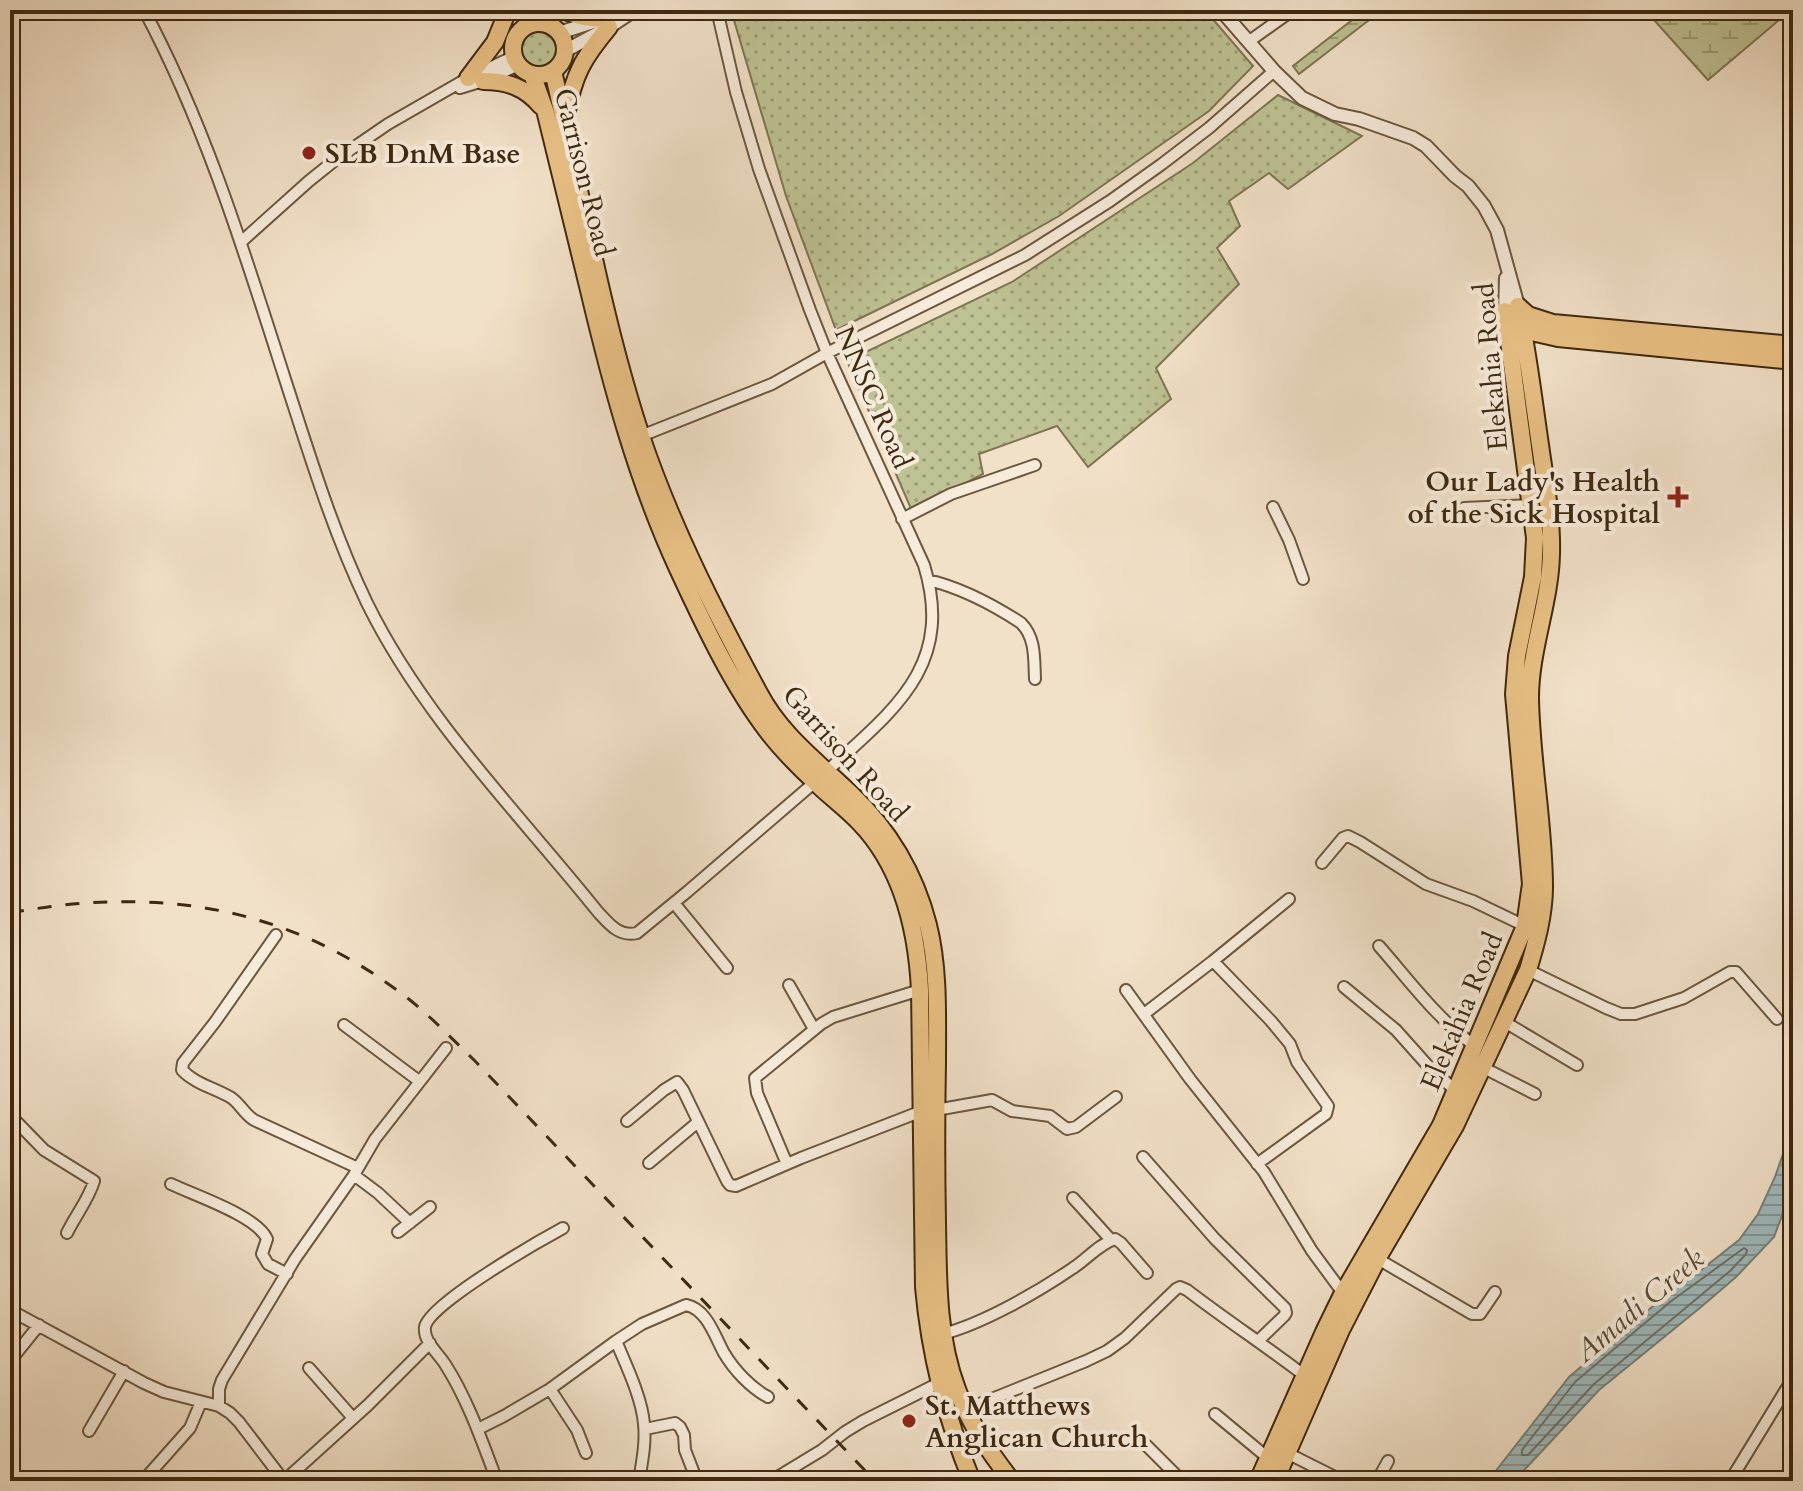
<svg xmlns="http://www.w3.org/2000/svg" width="1803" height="1491" font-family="Cardo,serif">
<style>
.grass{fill:url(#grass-dots);stroke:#7e7652;stroke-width:2}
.wetland{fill:url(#wetland-marsh);stroke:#7e7652;stroke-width:2}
.water{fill:url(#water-rules);stroke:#798179;stroke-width:2}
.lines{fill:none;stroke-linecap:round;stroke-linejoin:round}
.shore{stroke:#6f7267;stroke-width:2}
.minor-casing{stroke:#6c573e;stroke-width:14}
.tertiary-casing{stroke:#6c573e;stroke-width:16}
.primary-casing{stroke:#3f290f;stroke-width:20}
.minor{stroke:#f7ecdc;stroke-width:10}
.tertiary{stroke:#f7ecdc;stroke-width:12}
.primary{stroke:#e9c084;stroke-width:16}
.rail{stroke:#3f290f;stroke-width:3;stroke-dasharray:14 14;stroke-linecap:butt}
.poi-dot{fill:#8f2418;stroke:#f7ecdc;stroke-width:3}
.labels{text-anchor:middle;stroke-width:8;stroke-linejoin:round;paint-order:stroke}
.poi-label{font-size:28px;font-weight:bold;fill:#3f290f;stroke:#f7ecdc;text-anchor:start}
.street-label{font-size:28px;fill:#3f290f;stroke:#f7ecdc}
.water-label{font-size:30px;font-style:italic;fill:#574e3b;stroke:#f7ecdc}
</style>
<defs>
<pattern id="grass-dots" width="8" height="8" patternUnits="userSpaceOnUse" patternTransform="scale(2)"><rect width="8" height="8" fill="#bec294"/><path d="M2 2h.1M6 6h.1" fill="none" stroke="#9c9e77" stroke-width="1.8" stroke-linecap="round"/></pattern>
<pattern id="wetland-marsh" width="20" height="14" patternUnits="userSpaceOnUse" patternTransform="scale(2)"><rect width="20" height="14" fill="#bec294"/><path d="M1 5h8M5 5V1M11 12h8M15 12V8" fill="none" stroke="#9c9e77"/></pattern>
<pattern id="water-rules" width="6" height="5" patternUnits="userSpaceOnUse" patternTransform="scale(2)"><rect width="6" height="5" fill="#9fbbbf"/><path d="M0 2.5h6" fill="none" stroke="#83989a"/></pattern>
</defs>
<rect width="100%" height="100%" fill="#f2e1c9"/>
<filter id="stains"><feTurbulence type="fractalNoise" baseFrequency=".0025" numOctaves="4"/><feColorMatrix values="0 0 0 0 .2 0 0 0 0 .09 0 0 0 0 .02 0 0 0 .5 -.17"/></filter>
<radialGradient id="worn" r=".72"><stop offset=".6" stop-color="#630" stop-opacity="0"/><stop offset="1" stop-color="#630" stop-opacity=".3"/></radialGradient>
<path class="grass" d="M731,10H1205L1253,66L1209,111L1059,216L992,254L836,330L786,196Z
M520 50a18 18 0 1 1 36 0a18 18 0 1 1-36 0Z
M1278,95L1362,136L1288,189L1269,173L1229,201L1240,226L1217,248L1239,284L1156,368L1171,399L1088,467L1057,426L979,454L983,474L912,511L847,361L1012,282L1193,163Z"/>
<path class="wetland" d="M1365,10H1382L1299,74L1293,66Z
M1645,10H1791L1708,80Z"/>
<path class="water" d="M1793,1134V1186L1774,1237L1736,1277L1701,1307L1599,1390L1514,1481H1488L1569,1377L1665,1296L1701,1270L1739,1240L1758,1214L1775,1177L1783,1154Z"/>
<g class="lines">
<path class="shore" d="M1744,1248L1747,1250L1746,1254L1730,1271L1594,1384L1528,1455H1522V1450L1575,1382L1670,1302Z"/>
<defs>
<path id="minor" d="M144,10C205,124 245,254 284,376C309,453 332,530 367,603C424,719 518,812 598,912C609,924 619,937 637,933L687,892L815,782
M717,10L736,92L759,169L810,310L827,353L924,565C955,667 893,710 826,772
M1248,42L1293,10
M460,88L483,81L519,65
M241,242L309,181L334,161L388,124L468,78L515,56
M641,436L772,384L827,353L1025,255L1110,201L1162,164L1209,128L1274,71
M1273,507L1289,540L1303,579
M1464,508L1531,505
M902,519L951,494L1035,465
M928,580C962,588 992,604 1021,623C1036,638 1034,659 1035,679
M1322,863L1343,838L1348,836L1360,842L1426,884L1473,901L1525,926
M674,903L727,968
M276,935L215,1022L183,1063L182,1070C194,1083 214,1088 230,1097C240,1103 244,1114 254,1120L358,1168
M1379,946C1409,980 1437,1019 1475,1046
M1213,961L1271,1021L1290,1044L1297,1062L1328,1106L1326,1114L1257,1164
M1528,970L1606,1008L1621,1014H1635L1684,998L1730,972H1736L1777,1019
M789,985L814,1029
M1344,987L1396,1030L1429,1067L1456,1091
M1126,990L1190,1079L1264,1172L1312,1251L1343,1293
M1144,1014L1213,961L1289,899
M1503,1021L1577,1065
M344,1025L419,1081
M1482,1067L1535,1094
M936,1110L992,1100L1012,1111L1050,1116L1067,1129L1076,1127L1116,1097
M10,1115L44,1150L94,1181C89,1199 75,1216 67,1233
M627,1121L664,1090L677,1082L683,1090L727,1181L730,1185L736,1186L801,1158L922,1111
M1143,1157L1215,1239L1285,1308L1286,1313L1284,1316L1258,1341
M649,1163L698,1122
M787,1164L757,1093L755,1078L821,1024L833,1017L920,990
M354,1175L378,1193L410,1223
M171,1184C196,1196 257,1216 267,1239L262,1254L268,1264L287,1274
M1073,1198L1111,1240
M398,1232L430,1207
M1378,1259L1472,1314H1480L1495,1292
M10,1310L144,1383L164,1392L219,1406L230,1413L239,1422L284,1481
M943,1334C984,1323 1038,1292 1073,1268C1087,1259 1099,1244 1115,1239L1121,1243L1147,1273
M616,1341C626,1365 642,1398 644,1424C646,1443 642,1462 639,1481
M10,1361L39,1325
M309,1368L353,1418
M550,1389L577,1430L586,1453
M219,1406V1389L222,1380L295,1259L354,1175L375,1139L446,1048
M967,1409L1086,1361L1107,1351L1125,1338L1176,1289L1180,1287L1187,1290C1226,1320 1266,1346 1305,1376
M1215,1414L1268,1458
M478,1429L504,1416L550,1389L616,1341L642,1324L686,1305C707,1309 715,1337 724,1353C734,1370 751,1388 768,1397
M645,1429L675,1423L680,1427L684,1435L685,1450L697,1481
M89,1431L124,1371
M1146,1445L1182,1481
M1287,1453L1343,1481
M10,1474L20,1481
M143,1481L190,1428L201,1402
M284,1481L368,1405L430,1343
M497,1481C482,1441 468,1400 445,1364C438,1353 423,1341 425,1327C429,1304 539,1241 563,1228
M771,1481L822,1450L845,1432L863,1421L939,1383
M1377,1481L1388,1461
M1730,1481L1793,1378"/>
<path id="tertiary" d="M1221,10L1274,71L1302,98L1335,114L1359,119L1413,138L1426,146L1455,176L1468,186L1484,206L1497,230L1518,306
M559,33L596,21
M565,51L609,27L633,11
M1505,311L1506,278"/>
<path id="primary" d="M561,10L584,17L601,19
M513 49a26 26 0 1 1 52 0a26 26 0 1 1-52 0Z
M553,71C581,192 602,317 641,436C671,525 714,610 759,693C781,735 818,762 851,794C889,830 915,874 928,925C939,969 937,1016 937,1062C936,1115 936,1169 937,1223C938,1278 937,1337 957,1389C969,1423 990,1453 1012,1481
M532,74L545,110C559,169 574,227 588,286C611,383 636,478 678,569C703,623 733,687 769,733C783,751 799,767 815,782C829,796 846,808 860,823C903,868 917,930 920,990L924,1287C930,1355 946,1418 972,1481
M468,78L495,42L508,10
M483,81C507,81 525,87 541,106
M566,115C574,74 583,58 609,27
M1518,306L1528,315L1553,323L1793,345
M1515,325L1523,330L1558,338L1793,361
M1258,1481L1324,1332L1343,1293L1441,1125L1525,926L1531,884L1514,694L1517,656L1533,577L1535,538L1505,311
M1275,1481L1341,1330L1380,1254L1455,1126L1528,970C1536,944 1544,915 1544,887C1544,824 1531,761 1530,698C1530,649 1550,603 1551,554C1552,517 1545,481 1540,445C1533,398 1528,352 1518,306"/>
</defs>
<use href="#minor" class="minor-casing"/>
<use href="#tertiary" class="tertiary-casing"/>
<use href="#primary" class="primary-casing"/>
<use href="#minor" class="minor"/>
<use href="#tertiary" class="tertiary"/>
<use href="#primary" class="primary"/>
<path class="rail" d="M10,913C149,887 278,903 394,988C424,1009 449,1036 475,1061L875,1481"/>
</g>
<g class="poi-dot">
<circle cx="309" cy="153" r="8"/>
<path d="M1674 485h8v8h8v8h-8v8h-8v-8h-8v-8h8z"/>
<circle cx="909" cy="1421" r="8"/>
</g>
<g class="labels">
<g class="poi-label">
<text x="325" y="163">SLB DnM Base</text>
<text x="1660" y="491" text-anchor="end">Our Lady's Health<tspan x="1660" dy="32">of the Sick Hospital</tspan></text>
<text x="925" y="1415">St. Matthews<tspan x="925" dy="32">Anglican Church</tspan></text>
</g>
<g class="street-label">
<text transform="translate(585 172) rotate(76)" y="10">Garrison Road</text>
<text transform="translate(1490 367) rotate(-95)" y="10">Elekahia Road</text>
<text transform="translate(874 397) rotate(66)" y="10">NNSC Road</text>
<text transform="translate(846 753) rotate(48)" y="10">Garrison Road</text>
<text transform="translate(1461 1011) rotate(-67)" y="10">Elekahia Road</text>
</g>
<g class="water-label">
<text transform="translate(1639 1305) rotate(-40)" y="10">Amadi Creek</text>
</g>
</g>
<rect width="1803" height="1491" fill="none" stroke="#f2e1c9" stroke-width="40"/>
<rect x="12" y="12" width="1779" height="1467" fill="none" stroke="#3f290f" stroke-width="4"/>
<rect x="20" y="20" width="1763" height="1451" fill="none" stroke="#3f290f" stroke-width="2"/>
<rect width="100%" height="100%" filter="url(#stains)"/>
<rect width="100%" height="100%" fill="url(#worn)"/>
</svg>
